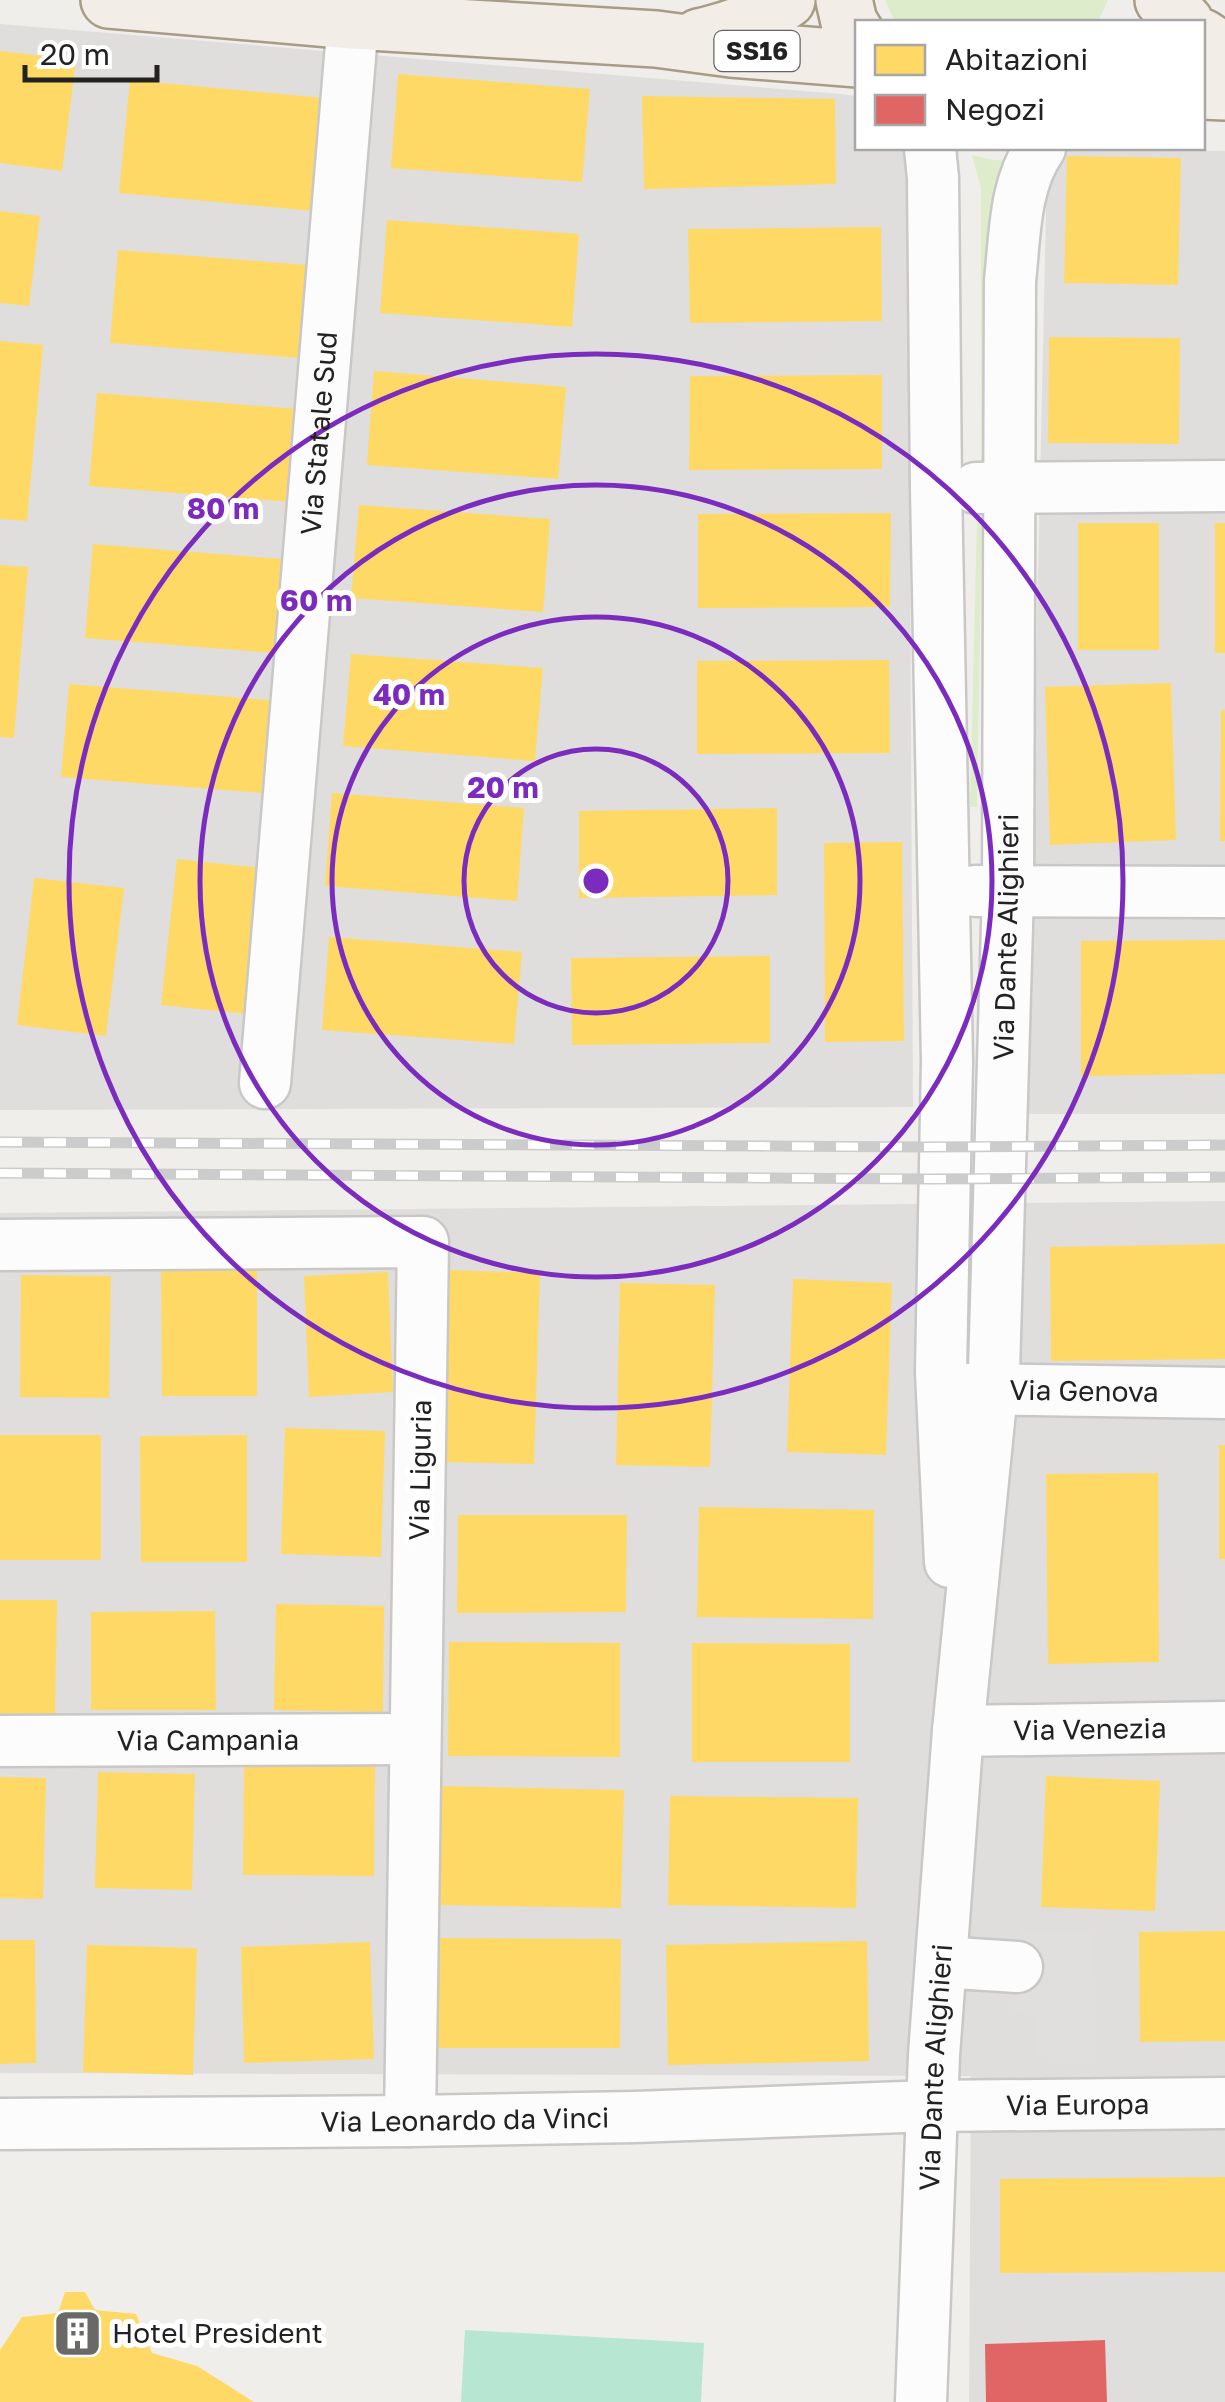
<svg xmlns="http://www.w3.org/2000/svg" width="1225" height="2402" font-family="'Golos Text',sans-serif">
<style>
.residential{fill:#dfdedc}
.grass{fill:#ddeccb}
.pitch{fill:#b7e6d2}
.parking{fill:#e0dfde}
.homes{fill:#ffd966}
.shops{fill:#e06666}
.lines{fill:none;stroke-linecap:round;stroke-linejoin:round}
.minor-casing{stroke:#c9c8c7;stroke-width:55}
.major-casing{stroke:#a79c86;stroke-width:60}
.minor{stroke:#fdfcfc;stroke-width:50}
.major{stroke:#f3ede7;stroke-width:55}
.rail-casing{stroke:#ccc;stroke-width:11}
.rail{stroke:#fff;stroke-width:8;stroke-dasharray:22;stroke-linecap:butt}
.ring{fill:none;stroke:#7b2cbf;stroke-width:5}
.labels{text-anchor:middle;stroke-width:10;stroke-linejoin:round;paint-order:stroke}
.shield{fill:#fff;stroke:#646464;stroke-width:2.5}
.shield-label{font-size:25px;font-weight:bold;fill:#222}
.street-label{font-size:28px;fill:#222;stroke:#fff}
.poi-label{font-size:28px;fill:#222;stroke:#fff;text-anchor:start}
.centre{fill:#7b2cbf;stroke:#fff;stroke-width:5}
.ring-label{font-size:30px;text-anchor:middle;font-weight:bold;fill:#7b2cbf;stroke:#fff;stroke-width:10;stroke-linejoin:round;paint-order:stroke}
</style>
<rect width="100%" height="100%" fill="#f0eeeb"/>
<path class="residential" d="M0,24L841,94L857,96L858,148H912L908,179L913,1107L0,1110Z
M1071,148L1225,151V1114H1026L1047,167Z
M1225,1201V2402H969L971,2076L0,2073V1213Z"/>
<path class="grass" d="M885,0H1108L1098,22H895Z
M972,155L993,160L1015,161L1000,188L991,214L988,474L981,475V189Z
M977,517H982L977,807H970Z"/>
<path class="pitch" d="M465,2330L704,2343L701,2402H461Z"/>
<path class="parking" d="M1020,1930L1094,1934L1096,2058L1035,2056L1037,2015L1014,2013Z"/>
<path class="homes" d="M0,51L76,60L62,171L0,163Z
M398,74L590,89L582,182L391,168Z
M130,80L335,99L325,212L119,193Z
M642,96L835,99L836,184L644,189Z
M1067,156L1181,158L1178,285L1064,283Z
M0,211L40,216L29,306L0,303Z
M387,220L579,234L572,327L380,313Z
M881,227L882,321L690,323L688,229Z
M118,250L319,266L311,359L110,343Z
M1049,337L1180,338L1179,444L1048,443Z
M0,341L43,345L27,521L0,519Z
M374,371L566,387L558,479L367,465Z
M882,375V469L689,470L690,376Z
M97,393L298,409L291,502L89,486Z
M359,505L550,519L543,612L351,598Z
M891,513L890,607L698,608V514Z
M1078,523H1159V650H1078Z
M1215,523H1225V653H1215Z
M93,544L294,560L286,654L85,638Z
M0,565L28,567L14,738L0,737Z
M351,654L543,668L535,761L343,746Z
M889,660L890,753L697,754V661Z
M1171,683L1176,840L1050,845L1045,687Z
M69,684L270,700L262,793L61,777Z
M1221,710H1225V841H1220Z
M332,793L524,808L517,901L325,886Z
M777,808V895L579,898V811Z
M902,842L904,1041L825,1042L824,843Z
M177,859L271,869L257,1015L161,1005Z
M34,878L124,888L106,1036L17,1025Z
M329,937L522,952L514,1044L322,1030Z
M1225,940V1074L1081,1076V941Z
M770,956V1043L572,1045L571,958Z
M1225,1244V1359L1051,1361L1050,1247Z
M161,1270H257V1396H162Z
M449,1270L540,1273L534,1464L443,1462Z
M388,1272L393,1392L309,1397L304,1276Z
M21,1275L111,1276L109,1398L20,1397Z
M793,1279L892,1283L886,1455L787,1452Z
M620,1283L715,1285L710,1467L616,1465Z
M285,1428L385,1431L381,1557L281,1554Z
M0,1435H101V1560H0Z
M247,1435V1562H141L140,1436Z
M1219,1445H1225V1559H1219Z
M1158,1473L1159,1662L1048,1664L1046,1474Z
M699,1507L874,1510L873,1619L697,1617Z
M458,1515H627L626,1612L457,1613Z
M0,1600H57L55,1715H0Z
M276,1604L384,1606L383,1712L274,1710Z
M215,1611L216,1710H91V1612Z
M449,1642L620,1643V1757L448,1756Z
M692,1643L850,1644V1762H692Z
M244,1765L375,1766L374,1876L243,1875Z
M98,1772L195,1774L192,1890L95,1888Z
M1046,1776L1160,1781L1155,1911L1041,1907Z
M0,1777L46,1778L43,1899L0,1898Z
M441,1786L624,1790L621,1908L439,1905Z
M670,1796L858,1798L856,1908L668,1905Z
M1225,1931V2041L1140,2042L1139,1932Z
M434,1938L621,1939L620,2048H433Z
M0,1940H35L36,2063L0,2064Z
M867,1941L869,2061L668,2065L666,1945Z
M370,1942L374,2059L244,2063L241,1947Z
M87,1945L197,1948L193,2075L83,2072Z
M1225,2177V2272L1000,2273V2179Z
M65,2292H85L95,2310L136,2314L152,2353L197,2366L254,2402H0V2350L22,2317L58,2313Z"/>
<path class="shops" d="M1105,2340L1107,2402H986L985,2344Z"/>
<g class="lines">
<defs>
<g id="minor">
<path d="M930,148L933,178L936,487L947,1061L941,1372L950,1562"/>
<path d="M976,488L1225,486"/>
<path d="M975,891L1225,892"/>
<path id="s1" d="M265,1083L353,21"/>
<path d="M0,1245L423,1242L410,2121"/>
<path id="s2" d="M962,1389L1225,1393"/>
<path id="s3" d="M958,1731L1225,1727"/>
<path id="s4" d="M0,1741L415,1739"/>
<path d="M941,1962L1017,1967"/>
<path id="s5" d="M0,2124L410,2121L635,2117L931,2106L1225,2103"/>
<path id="s6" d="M921,2402L934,2055L958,1731L994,1371L1008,891L1010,281C1015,236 1014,186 1040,148"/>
</g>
<path id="major" d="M109,0L353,21L656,39L731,49L858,59
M844,0L849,22L858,37
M1163,0L1185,22
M699,37C732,29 760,20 787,0
M1202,37L1225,52
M1202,91L1225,92"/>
</defs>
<use href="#minor" class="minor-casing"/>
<use href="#major" class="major-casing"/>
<use href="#minor" class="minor"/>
<use href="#major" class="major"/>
<defs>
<path id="rail" d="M0,1142L927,1147L1225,1145
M0,1173L928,1179L1225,1177"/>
</defs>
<use href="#rail" class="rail-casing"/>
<use href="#rail" class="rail"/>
</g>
<g class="ring">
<circle cx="596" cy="881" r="132"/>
<circle cx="596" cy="881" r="264"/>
<circle cx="596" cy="881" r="396"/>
<circle cx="596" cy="881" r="527"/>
</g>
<defs>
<symbol id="building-square" viewBox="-11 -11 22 22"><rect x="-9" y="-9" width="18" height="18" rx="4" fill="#6a6968" stroke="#fff"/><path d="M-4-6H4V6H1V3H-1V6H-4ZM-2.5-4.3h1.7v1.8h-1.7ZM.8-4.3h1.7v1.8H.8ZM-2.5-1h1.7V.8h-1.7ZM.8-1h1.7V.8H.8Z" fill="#fff"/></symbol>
</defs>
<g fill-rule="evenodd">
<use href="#building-square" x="50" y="2306" width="55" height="55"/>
</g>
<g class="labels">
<rect class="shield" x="714.5" y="31" width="85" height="40" rx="8"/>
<g class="shield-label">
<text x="757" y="60">SS16</text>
</g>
<g class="street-label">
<text dy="10" stroke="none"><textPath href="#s1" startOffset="652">Via Statale Sud</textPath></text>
<text dy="10" stroke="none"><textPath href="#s6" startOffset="1468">Via Dante Alighieri</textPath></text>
<text dy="10" stroke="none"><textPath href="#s2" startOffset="122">Via Genova</textPath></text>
<text transform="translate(420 1470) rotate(-89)" y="10">Via Liguria</text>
<text dy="10" stroke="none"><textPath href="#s3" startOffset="132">Via Venezia</textPath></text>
<text dy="10" stroke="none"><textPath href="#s4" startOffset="208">Via Campania</textPath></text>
<text dy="10" stroke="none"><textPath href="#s6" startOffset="335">Via Dante Alighieri</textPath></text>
<text dy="10" stroke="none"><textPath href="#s5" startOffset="1078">Via Europa</textPath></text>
<text dy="10" stroke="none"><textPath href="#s5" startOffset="465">Via Leonardo da Vinci</textPath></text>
</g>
<g class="poi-label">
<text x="112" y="2343">Hotel President</text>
</g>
</g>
<circle cx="596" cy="881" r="15" class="centre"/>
<g class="ring-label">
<text x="223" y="519">80 m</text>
<text x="316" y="611">60 m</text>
<text x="409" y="705">40 m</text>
<text x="503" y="798">20 m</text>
</g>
<rect x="855" y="20" width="350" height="130" fill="#ffffff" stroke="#a7a7a7" stroke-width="2.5"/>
<rect x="875" y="45" width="50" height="30" fill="#ffd966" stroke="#a7a7a7" stroke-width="2.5"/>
<text x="945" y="70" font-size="30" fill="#222222">Abitazioni</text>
<rect x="875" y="95" width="50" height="30" fill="#e06666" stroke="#a7a7a7" stroke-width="2.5"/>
<text x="945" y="120" font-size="30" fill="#222222">Negozi</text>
<path d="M25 65v15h132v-15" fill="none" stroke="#222222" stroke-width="5"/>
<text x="40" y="65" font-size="30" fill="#222222" stroke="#ffffff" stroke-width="8" paint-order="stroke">20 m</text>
</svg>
